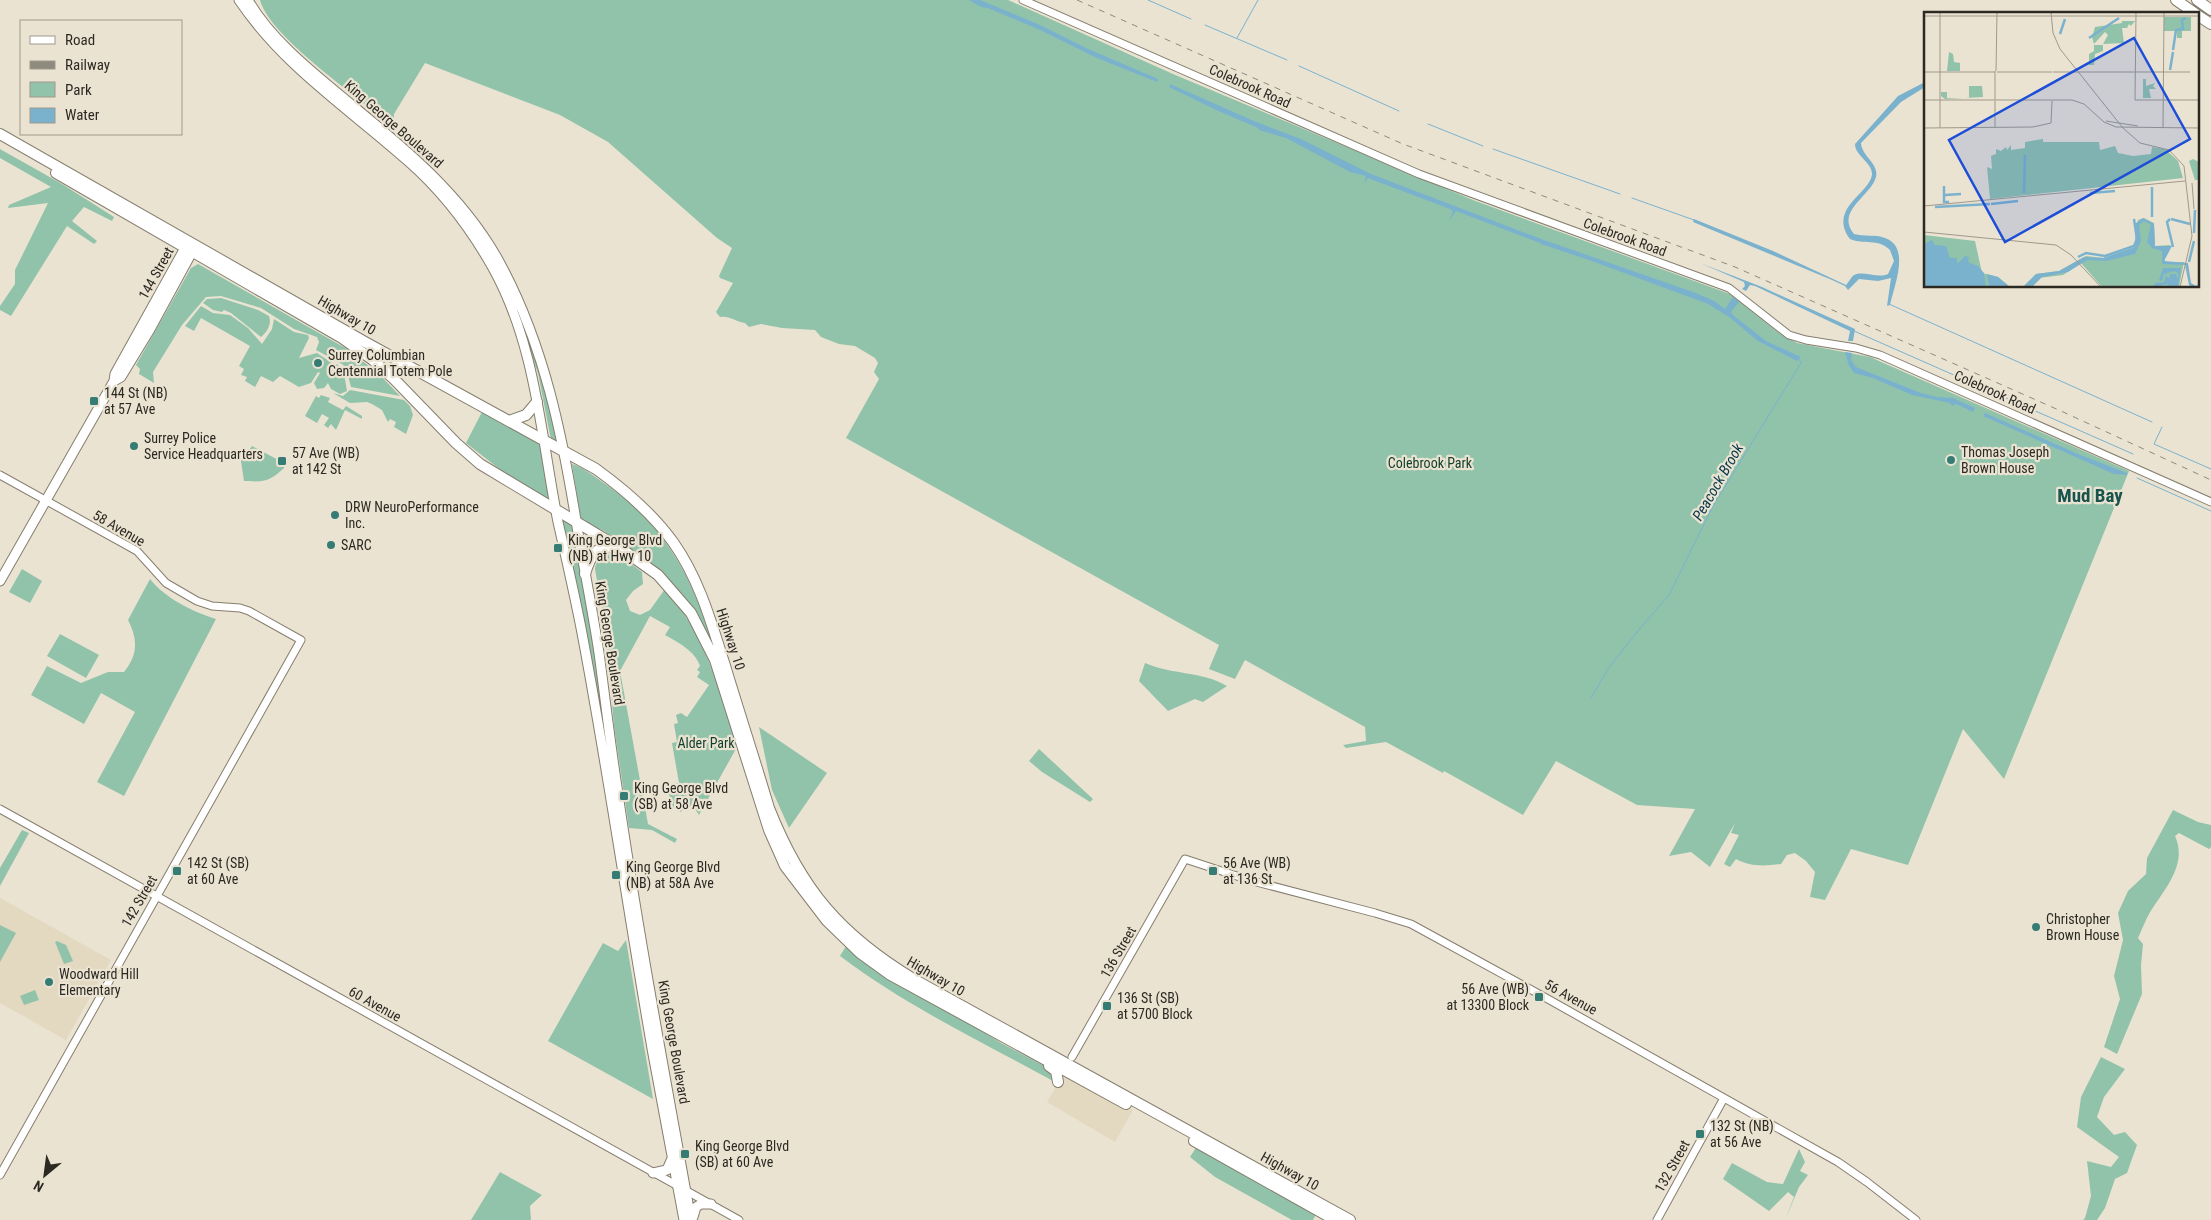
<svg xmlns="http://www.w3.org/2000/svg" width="2211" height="1220" font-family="'Roboto Condensed',sans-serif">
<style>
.built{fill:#e3d8c0}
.green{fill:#91c3aa}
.water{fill:#7ab2ce}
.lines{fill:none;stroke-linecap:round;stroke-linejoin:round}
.stream{stroke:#7ab2ce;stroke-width:1}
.minor-casing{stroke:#857e6e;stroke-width:9}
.major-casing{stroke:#857e6e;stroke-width:11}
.highway-casing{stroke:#857e6e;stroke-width:12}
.minor{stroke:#fff;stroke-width:7}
.major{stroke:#fff;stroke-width:9}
.highway{stroke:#fff;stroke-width:10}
.rail{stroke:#8f8a7e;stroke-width:1;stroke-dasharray:6 6;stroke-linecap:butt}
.poi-dot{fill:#357c75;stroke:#ebe3d2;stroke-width:2}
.labels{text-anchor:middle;stroke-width:4.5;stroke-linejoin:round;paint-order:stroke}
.street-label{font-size:14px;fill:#2c2923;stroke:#ebe3d2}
.poi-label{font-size:14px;fill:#2c2923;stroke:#ebe3d2;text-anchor:start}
.park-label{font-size:14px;fill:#12402d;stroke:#ebe3d2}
.water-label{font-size:15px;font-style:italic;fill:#04374a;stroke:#ebe3d2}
.district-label{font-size:19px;font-weight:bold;fill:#18534d;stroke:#ebe3d2}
.inset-river{fill:none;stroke:#7ab2ce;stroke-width:2.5}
.inset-road{fill:none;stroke:#9f998c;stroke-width:1}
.view{fill:#1d4ed8;fill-opacity:0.15;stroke:#1d4ed8;stroke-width:2.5}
.inset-edge{fill:none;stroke:#2c2923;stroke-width:2.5}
</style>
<rect width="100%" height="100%" fill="#ebe3d2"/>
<path class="built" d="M0,898L111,960L66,1040L0,1003Z
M1065,1072L1133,1110L1115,1142L1047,1102Z"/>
<path class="green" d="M260,0H1008L1173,74L1473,200L1730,294L1779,333L1797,343L1870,357L2129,471L2004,779L1963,729L1908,865L1851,849L1825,900L1810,897L1815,872L1806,861L1795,853L1787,855L1781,864C1764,866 1751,867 1736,859L1730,867L1724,864L1739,835L1731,833L1735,823L1710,867L1691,852L1669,856L1695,809L1637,805L1556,761L1523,815L1444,771L1443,773L1386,742L1346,748L1343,745L1366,741L1365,727L1245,660L1235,679L1209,669L1219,645L846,438L879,379L874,372L878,363L875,358L855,346L839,344L821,337L815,330L782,328L761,324L749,327L745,323C737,322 728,315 720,317L716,312L733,283L720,278L719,276L732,248L717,238L608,142L560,115L425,63L394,114V120L390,123L385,121L384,117H380L375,108L364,104C337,81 269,33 260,0Z
M0,149L62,184L114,217L112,221L84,207L72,221L97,241L94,244L67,226L11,316L0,310V306L15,284V270L48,203L8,208L9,205L51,187L0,158Z
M198,264L347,349L379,374L400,396L351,387L346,368L342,364L316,350L319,342L317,337L294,329L261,308L221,296L206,297L182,325L153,372L154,383L139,374L140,369L136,365L191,268Z
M500,271L516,302L541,368L560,445L551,440L538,373Z
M221,298L258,310L269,316C272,324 267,332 261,337L231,313L224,310L222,312L213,310L203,303L207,299Z
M201,306L213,313L230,315L248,328L262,344L272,329L274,319L294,332L308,335L309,338L299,358L317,353L332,363L333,366L337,364L344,373L347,391L340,394L331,389L328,383L324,388L317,389L314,383L320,373L318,372L311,383L299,387L280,376L273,382L261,376L255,387L245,381L247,377L241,375L244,369L239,366L250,346L201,318L194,331L185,326Z
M350,390L404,400L410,406L413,415L406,434L394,427L396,422L390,419L388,422L382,410L372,404L367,402L350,403L333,393L343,396Z
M321,395L330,398L328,402L343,410L346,406L362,416V419L345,410L336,430L331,424L328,428L324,425L329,418L322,414L317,423L305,416L316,396L319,398Z
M482,412L541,445L550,500L502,471L466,443Z
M252,446L284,463V468C269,482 265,482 244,481L241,461Z
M572,464C585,468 599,480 611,488C675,536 693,584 718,657L701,623L640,557L604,531L581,520Z
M562,519L572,524L591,623L613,768H608Z
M609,553L619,555L642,572L643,584L633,591L626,600L630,611L640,615L650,610L665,589C707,637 719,688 737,747L699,815L693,806L684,808L681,812L667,804L665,800L670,798L667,786L679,783L672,743L677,742L674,724L678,723L676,715L681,713L687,717L709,685L697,677L700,672L697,670L700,666C695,651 679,643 665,635L670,627L650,616L620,671L648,824L677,839L675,843L652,830L629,828L614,726L606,632L595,569C596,560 601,556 609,553Z
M22,569L42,581L30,603L9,592Z
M150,579C165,598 193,612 216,619L124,796L97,782L135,712L101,693L84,724L31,695L47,666L81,683L108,672H124C138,655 138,639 128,620Z
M60,634L99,655L86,678L47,656Z
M1145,663C1172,675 1202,671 1227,686L1203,702L1195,699L1168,711L1139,681Z
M759,727L827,773L789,828L772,790Z
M1039,749L1093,799L1090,802L1042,772L1029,761Z
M2173,810L2198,822L2211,825V847L2209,849L2179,833L2175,836C2187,862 2168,885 2154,906C2147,916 2143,927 2138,938L2143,944L2141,965L2142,994L2117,1054L2104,1047L2120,999L2114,976L2123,940L2118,913L2128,891L2146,874L2147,858Z
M22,830L29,833L0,886V868Z
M0,925L16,933L0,962Z
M626,940L653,1099L548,1041L603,943L618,951Z
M57,941L66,945L73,961L64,964L55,942Z
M846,946L1001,1043L1050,1069L1055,1082C982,1042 906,1006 840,956Z
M35,990L39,1000L24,1005L20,996Z
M2101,1057L2125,1069L2104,1097L2097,1117L2114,1135L2125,1132L2137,1145L2127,1173L2115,1179L2105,1208L2097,1220H2083L2085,1218L2091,1196L2087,1161L2111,1167L2119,1157L2077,1127L2081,1097Z
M1197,1146L1316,1214L1313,1220H1292L1215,1177L1190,1157Z
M1799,1149L1805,1162L1800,1171L1808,1175L1799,1187L1785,1220L1794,1197L1788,1192L1769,1211L1723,1179L1732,1163L1767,1182L1783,1184Z
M500,1172L542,1195L530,1206L531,1220H471Z"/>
<path class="water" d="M969,0H980L1040,25L1086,48L1158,79L1157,82L1097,58L1040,30L988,8L981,7Z
M1925,82V87L1901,102L1861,143C1862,157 1879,163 1876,177C1871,196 1835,211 1854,234C1864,237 1875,234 1885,238C1911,247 1894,286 1890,305L1887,306L1891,278L1878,281L1859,279L1848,290L1845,286L1832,280L1693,222L1694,219L1773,251L1846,285C1849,282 1851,277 1854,275C1864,270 1877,279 1888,274L1894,261L1890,250C1878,238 1864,245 1850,239C1827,208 1871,193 1872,174C1872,162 1855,156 1855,144L1898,96Z
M1170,84L1254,121L1301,139L1371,174L1544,240L1696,293L1714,301L1725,309L1733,297L1739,302L1731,312L1733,315L1766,341L1801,357L1797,361L1758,341L1729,317L1708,304L1589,260L1541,244L1540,243L1456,211L1449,221L1453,211L1450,209L1368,178L1364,183L1366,176L1350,172L1286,138L1259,130L1258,128L1216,110L1169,87Z
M1700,263L1762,287L1855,329L1853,341H1848L1850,331L1755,286L1750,285L1746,291L1742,289L1745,286L1744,282Z
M1845,352L1852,353L1851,360L1856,367L1921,393L1937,397L1953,398L1975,408L1973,412L1956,404L1952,406L1950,403L1912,395L1873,378L1854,373L1849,366Z
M1985,413L2078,454L2127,473V475L2114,474L2107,471L1983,416Z"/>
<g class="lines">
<path class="stream" d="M1148,0L1191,19
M1205,25L1287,60
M1237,38L1258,0
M1299,66L1399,111
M1428,124L1483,146
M1493,149L1620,194
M1632,198L1694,220
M1889,304L2152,422
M1854,331L2133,454
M2162,427L2154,444L2211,469
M2137,478L2211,511
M1591,698L1608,669L1637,632L1669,595L1713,506L1801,363L1799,359"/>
<defs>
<path id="minor" d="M1023,0L1419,174L1729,288L1789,335L1806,340L1856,348L1880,355L2211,502
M0,475L137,551L166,583L197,601L212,606L240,608L249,611L301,640L0,1175
M0,809L739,1220
M1072,1057L1185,859L1249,880L1375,913L1411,924L1539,994L1838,1162L1867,1182L1916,1220
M1657,1220L1724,1098"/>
<path id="major" d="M239,0C284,67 351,110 409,162C443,192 471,229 493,268C536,345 541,437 558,522C566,557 574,592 581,628C608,769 628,912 653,1054C663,1109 674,1165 684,1220
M248,0C270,39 312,72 347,101C403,147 459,192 496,256C544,341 563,437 578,533C585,573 593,613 599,653C605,697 610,742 617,787C638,932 665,1076 691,1220
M114,381L121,377L149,331L192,252V245
M0,581L114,381L115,374L185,248L191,244
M653,1173L667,1170L673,1156
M693,1217L696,1207L701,1204H711"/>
<path id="highway" d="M2176,0L2196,14
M2197,0L2211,10
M2197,15L2211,24
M0,134L365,342L596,469C625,490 652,513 673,542C700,580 712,625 726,669C740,715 755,761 769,808C801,889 840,935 915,980L1350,1220
M56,173L342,338L373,360L394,379L456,443L480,464L623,550L658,575L691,613L715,660L769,830L785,866L827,921L860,953L889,974L1126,1104
M509,421L526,415L537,402
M585,574C590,557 597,542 617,548
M1049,1066L1056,1071L1058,1082
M1194,1141L1335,1220"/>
</defs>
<use href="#minor" class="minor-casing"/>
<use href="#major" class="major-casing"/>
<use href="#highway" class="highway-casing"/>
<use href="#minor" class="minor"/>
<use href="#major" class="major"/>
<use href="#highway" class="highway"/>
<path class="rail" d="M1077,0L1403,144L1735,267L2061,411L2211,480"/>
</g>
<g class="poi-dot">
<circle cx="318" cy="363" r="5"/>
<rect x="89" y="396" width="10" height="10" rx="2.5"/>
<circle cx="134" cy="446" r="5"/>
<circle cx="1951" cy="460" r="5"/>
<rect x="277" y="456" width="10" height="10" rx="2.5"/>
<circle cx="335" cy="515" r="5"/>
<circle cx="331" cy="545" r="5"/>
<rect x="553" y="543" width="10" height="10" rx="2.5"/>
<rect x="619" y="791" width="10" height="10" rx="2.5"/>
<rect x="172" y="866" width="10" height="10" rx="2.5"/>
<rect x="1208" y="866" width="10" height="10" rx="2.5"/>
<rect x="611" y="870" width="10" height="10" rx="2.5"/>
<circle cx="2036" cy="927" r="5"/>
<circle cx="49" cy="982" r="5"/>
<rect x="1534" y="992" width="10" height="10" rx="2.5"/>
<rect x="1102" y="1001" width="10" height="10" rx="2.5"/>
<rect x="1695" y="1129" width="10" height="10" rx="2.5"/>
<rect x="680" y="1149" width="10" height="10" rx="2.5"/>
</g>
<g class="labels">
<g class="street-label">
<text transform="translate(1250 86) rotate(24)" y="5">Colebrook Road</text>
<text transform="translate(394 124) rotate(41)" y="5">King George Boulevard</text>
<text transform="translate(1625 237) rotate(20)" y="5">Colebrook Road</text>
<text transform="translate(156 273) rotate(-61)" y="5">144 Street</text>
<text transform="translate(347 315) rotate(30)" y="5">Highway 10</text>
<text transform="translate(1995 392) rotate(24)" y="5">Colebrook Road</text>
<text transform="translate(119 528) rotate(30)" y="5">58 Avenue</text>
<text transform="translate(731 639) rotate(72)" y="5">Highway 10</text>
<text transform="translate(610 643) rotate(81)" y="5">King George Boulevard</text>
<text transform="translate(139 901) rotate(-60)" y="5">142 Street</text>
<text transform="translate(1118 952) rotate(-60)" y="5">136 Street</text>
<text transform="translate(936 976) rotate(30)" y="5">Highway 10</text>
<text transform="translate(1571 997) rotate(29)" y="5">56 Avenue</text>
<text transform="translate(375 1004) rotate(29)" y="5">60 Avenue</text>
<text transform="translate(674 1042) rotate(80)" y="5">King George Boulevard</text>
<text transform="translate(1672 1166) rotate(-61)" y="5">132 Street</text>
<text transform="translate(1290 1171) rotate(29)" y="5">Highway 10</text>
</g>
<g class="poi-label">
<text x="328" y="360">Surrey Columbian<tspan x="328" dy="16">Centennial Totem Pole</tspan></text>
<text x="104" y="398">144 St (NB)<tspan x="104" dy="16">at 57 Ave</tspan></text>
<text x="144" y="443">Surrey Police<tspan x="144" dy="16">Service Headquarters</tspan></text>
<text x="1961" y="457">Thomas Joseph<tspan x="1961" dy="16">Brown House</tspan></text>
<text x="292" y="458">57 Ave (WB)<tspan x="292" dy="16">at 142 St</tspan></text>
<text x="345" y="512">DRW NeuroPerformance<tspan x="345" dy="16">Inc.</tspan></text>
<text x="568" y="545">King George Blvd<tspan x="568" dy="16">(NB) at Hwy 10</tspan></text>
<text x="341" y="550">SARC</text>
<text x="634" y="793">King George Blvd<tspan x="634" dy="16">(SB) at 58 Ave</tspan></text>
<text x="187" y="868">142 St (SB)<tspan x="187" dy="16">at 60 Ave</tspan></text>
<text x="1223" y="868">56 Ave (WB)<tspan x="1223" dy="16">at 136 St</tspan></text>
<text x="626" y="872">King George Blvd<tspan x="626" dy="16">(NB) at 58A Ave</tspan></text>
<text x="2046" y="924">Christopher<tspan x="2046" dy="16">Brown House</tspan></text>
<text x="59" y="979">Woodward Hill<tspan x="59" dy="16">Elementary</tspan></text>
<text x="1529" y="994" text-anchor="end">56 Ave (WB)<tspan x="1529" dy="16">at 13300 Block</tspan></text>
<text x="1117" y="1003">136 St (SB)<tspan x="1117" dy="16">at 5700 Block</tspan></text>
<text x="1710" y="1131">132 St (NB)<tspan x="1710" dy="16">at 56 Ave</tspan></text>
<text x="695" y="1151">King George Blvd<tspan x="695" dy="16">(SB) at 60 Ave</tspan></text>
</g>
<g class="park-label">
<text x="1430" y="468">Colebrook Park</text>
<text x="706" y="748">Alder Park</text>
</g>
<g class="water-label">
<text transform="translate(1718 482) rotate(-60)" y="5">Peacock Brook</text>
</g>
<g class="district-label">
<text x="2090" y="502">Mud Bay</text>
</g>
</g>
<g transform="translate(1924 12)">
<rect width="275" height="275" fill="#ebe3d2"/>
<path d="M240,5H267V19H258V26H253V19H240ZM198,9H211L207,14L205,12L203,16H198L200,31L179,32L184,23L181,20L170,32L168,25L171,15L198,11ZM170,33H179V39L171,42L170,53H165V42L170,39ZM25,40L29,42L30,50L36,51V59H23ZM219,67H222V74L231,71L229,74L232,77H225L227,86H219ZM45,74H58L59,85L21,87L17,84V80H23V86H45ZM119,127V130H175L176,138L191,134L194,141L209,144L227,142L228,135L241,137L254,149L259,166L66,187L63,155L68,157L67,144L72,142V137L77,139L82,135L83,138L87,133V138L101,136V130ZM269,147L275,150V168H271L265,149ZM220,206L230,211L231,234L247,233L240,243L241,250H260L255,275H178L157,251L139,263L115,266L108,275H99L112,262L135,259L162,244L180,246L212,235L214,208ZM0,223L51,229L58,261L74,265L86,275H0Z" fill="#91c3aa"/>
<path d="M219,206L230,212L231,234H248L240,249L264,251L267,271L272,274L275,272V275H267L265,273L261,253L238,252V239L228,236L223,230L227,213L220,209L215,213L217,229L211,242L182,249L163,248L144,260L118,265L108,275H99L112,262L135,259L160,245L179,246L211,235L212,211ZM8,228L11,233L22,234L26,246H33V252L41,244L45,245L44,250L54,254L60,261L62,275H0V232ZM239,256H257L254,275H242L245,272L229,275L231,271L240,270L242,263L245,267L246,262H252L254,268V261L250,259L240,262L238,269L235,268ZM63,262L74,265L86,275H65Z" fill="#7ab2ce"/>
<path class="inset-river" d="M136,22L141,7M165,26L195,6M249,38L252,18L259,17L258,8L262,6M246,58L249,40M20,174V190H25M100,181L101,143M166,181L191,179M21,183L37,182M67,192L94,189M11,195L66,192M228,205V175M246,207L243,210L249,235M247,207L266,212M270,221L271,198M154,245L162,241L181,244L210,234L213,227L210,207M265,250L270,229"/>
<path class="inset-road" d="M127,0L129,21L136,37L199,116L216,131L245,138L260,154L268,224L256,275M212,0L211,88H275M0,4H275M71,59V88M72,59L73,0M0,60H71M73,60H128M129,60H266M0,88H148L160,92L180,110L192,115L275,116M16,89V0M182,109L214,114M71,115V89M0,116L109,115L127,111L128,89M16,116V89M239,116L240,0M268,171L270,197M0,194L261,169M0,220L132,233L147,243L177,275"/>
<path class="view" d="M210,26L266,127L81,230L25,128Z"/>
<rect width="275" height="275" class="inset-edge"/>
</g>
<rect x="20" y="20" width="162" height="115" fill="#ebe3d2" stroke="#9f998c"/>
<rect x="30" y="36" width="25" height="8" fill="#ffffff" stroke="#9f998c"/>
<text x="65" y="45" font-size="15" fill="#2c2923">Road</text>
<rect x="30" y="61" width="25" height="8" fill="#8f8a7e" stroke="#9f998c"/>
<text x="65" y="70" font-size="15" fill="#2c2923">Railway</text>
<rect x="30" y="82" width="25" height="15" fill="#91c3aa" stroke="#9f998c"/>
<text x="65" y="95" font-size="15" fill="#2c2923">Park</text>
<rect x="30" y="108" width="25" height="15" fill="#7ab2ce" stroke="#9f998c"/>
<text x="65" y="120" font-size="15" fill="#2c2923">Water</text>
<g transform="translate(45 1175) rotate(209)" stroke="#ebe3d2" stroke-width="4" paint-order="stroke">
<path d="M0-4L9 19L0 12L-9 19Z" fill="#2c2923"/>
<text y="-8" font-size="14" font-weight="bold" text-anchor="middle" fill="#2c2923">N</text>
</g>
</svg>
